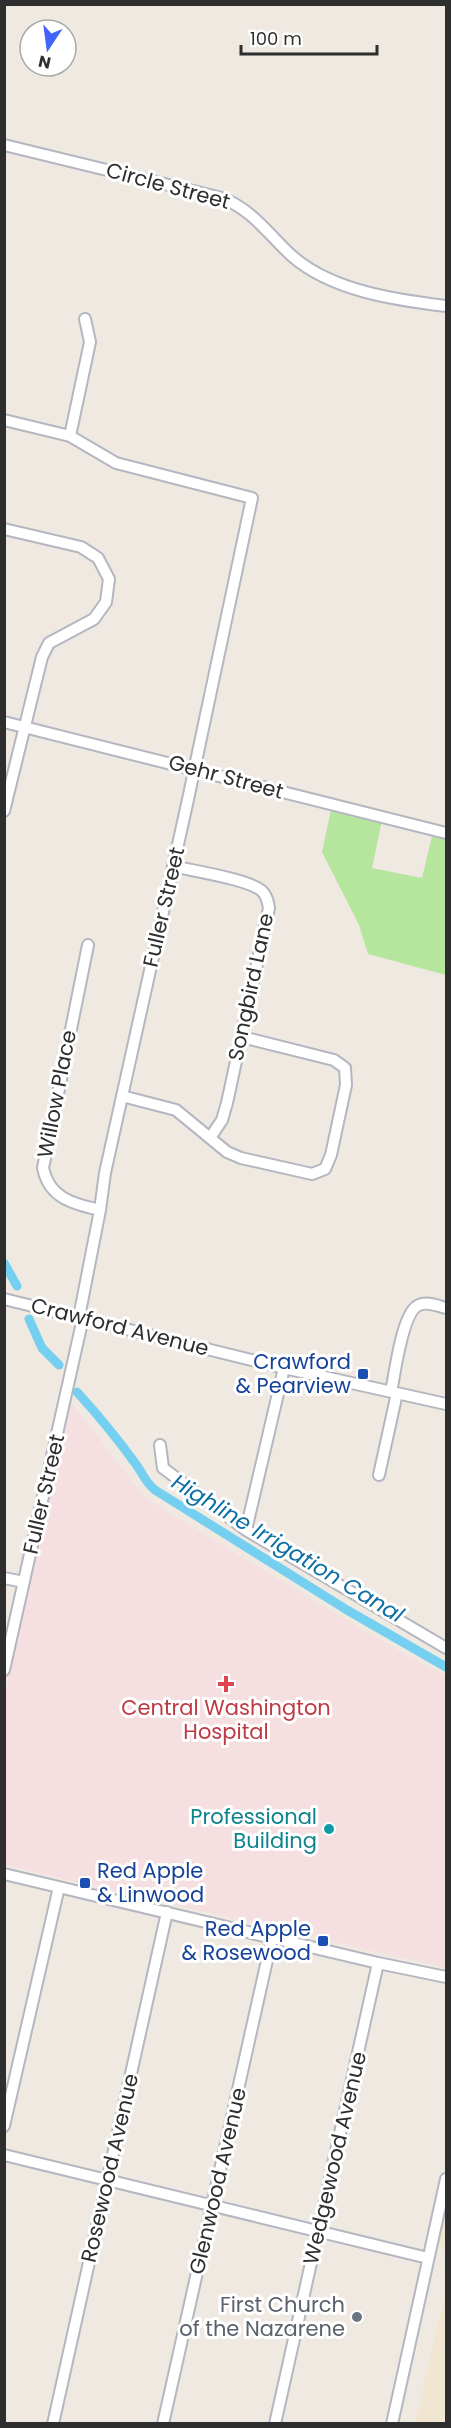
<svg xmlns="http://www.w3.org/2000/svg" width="451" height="2428" font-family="Poppins,sans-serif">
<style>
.education{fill:#f0e6d1}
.medical{fill:#f5dfe0}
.green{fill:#b6e59e}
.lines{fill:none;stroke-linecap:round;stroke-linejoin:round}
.canal{stroke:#75cff0;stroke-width:9}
.minor-casing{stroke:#b4b7c1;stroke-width:14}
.minor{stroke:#fff;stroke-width:10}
.transit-dot{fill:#1a4fb4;stroke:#fff;stroke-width:2}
.health-dot{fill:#e0444e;stroke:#fff;stroke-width:2}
.culture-dot{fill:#0f9aa8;stroke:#fff;stroke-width:2}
.worship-dot{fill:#6b7280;stroke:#fff;stroke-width:2}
.labels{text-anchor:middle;stroke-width:6;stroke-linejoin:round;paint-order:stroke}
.street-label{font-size:21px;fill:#2e2e2e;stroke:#fff}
.transit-label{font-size:21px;fill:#164399;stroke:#fff;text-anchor:end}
.health-label{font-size:21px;fill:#be3a42;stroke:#fff}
.culture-label{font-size:21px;fill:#0d838f;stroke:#fff;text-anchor:end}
.worship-label{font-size:21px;fill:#5b616d;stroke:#fff;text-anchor:end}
.water-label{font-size:22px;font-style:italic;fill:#0d6fa3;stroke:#fff}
</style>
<rect width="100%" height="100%" fill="#efe9e1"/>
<path class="education" d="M446,2194V2253L434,2243Z
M446,2289V2423H415L446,2290Z"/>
<path class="medical" d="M69,1400L145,1498L299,1592L394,1648L446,1676V1968L5,1865V1692Z"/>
<path class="green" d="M331,810L382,820L372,868L422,878L433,832L446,835V975L368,954L359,925L322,852Z"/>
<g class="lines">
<path class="canal" d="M4,1263L17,1286
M29,1319L42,1348L59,1365
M77,1392C98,1415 117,1438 135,1463C142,1472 145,1482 155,1490L347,1610L446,1667"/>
<defs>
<path id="minor" d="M4,145L222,198C253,210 269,235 292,256C332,291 396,300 446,306
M4,420L70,436L116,463L252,498L187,804L105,1173L100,1210L79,1317
M70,436L90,342L85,319
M4,529L81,547L98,558L109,579L106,602L94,619L49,643L42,657L4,811
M4,722L446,833
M173,866C193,871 248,879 262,891C267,896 268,902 269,908L227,1103L222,1120L210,1138
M88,945L43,1168C49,1198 73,1204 100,1210
M122,1096L176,1110L227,1152L241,1158L312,1174L325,1169L331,1155L346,1085L345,1068L334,1060L242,1037
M4,1299L284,1368L446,1404
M391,1392C395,1374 402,1311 419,1305C427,1301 438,1306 446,1308
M160,1445L163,1468L246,1530L446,1648
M379,1475L397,1393
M246,1530L284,1368
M4,1578L24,1582
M4,1670L83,1318
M4,1874L378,1963L446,1977
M4,2126L59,1887
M4,2155L428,2258
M53,2424L167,1912
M163,2424L272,1938
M275,2424L378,1963
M392,2424L446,2179"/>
</defs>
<use href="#minor" class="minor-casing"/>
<use href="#minor" class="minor"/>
</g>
<g class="transit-dot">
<rect x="357" y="1368" width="12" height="12" rx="3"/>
<rect x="79" y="1877" width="12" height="12" rx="3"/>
<rect x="317" y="1935" width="12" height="12" rx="3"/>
</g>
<path class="health-dot" d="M223 1675h6v6h6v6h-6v6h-6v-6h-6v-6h6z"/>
<circle class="culture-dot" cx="329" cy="1829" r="6"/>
<circle class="worship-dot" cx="357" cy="2317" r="6"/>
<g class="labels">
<g class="street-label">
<text transform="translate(168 186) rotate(15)" y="7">Circle Street</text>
<text transform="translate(226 777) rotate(15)" y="7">Gehr Street</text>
<text transform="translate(164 907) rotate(-77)" y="7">Fuller Street</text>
<text transform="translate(251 987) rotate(-78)" y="7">Songbird Lane</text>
<text transform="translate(57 1094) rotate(-79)" y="7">Willow Place</text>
<text transform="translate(120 1327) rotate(14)" y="7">Crawford Avenue</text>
<text transform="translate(44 1494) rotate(-77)" y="7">Fuller Street</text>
<text transform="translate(335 2158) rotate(-77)" y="7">Wedgewood Avenue</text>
<text transform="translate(110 2168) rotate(-77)" y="7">Rosewood Avenue</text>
<text transform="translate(218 2181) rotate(-77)" y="7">Glenwood Avenue</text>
</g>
<g class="transit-label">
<text x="351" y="1369">Crawford<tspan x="351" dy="24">&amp; Pearview</tspan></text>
<text x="97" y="1878" text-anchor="start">Red Apple<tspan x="97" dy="24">&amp; Linwood</tspan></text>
<text x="311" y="1936">Red Apple<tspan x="311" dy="24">&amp; Rosewood</tspan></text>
</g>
<g class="health-label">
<text x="226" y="1715">Central Washington<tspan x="226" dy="24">Hospital</tspan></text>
</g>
<g class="culture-label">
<text x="317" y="1824">Professional<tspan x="317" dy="24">Building</tspan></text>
</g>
<g class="worship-label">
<text x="345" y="2312">First Church<tspan x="345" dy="24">of the Nazarene</tspan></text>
</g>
<g class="water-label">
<text transform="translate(288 1548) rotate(31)" y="8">Highline Irrigation Canal</text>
</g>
</g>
<rect width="451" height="2428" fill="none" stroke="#2e2e2e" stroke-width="12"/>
<g transform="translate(48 48) rotate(193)"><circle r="28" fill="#ffffff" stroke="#ababab" stroke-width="1.5"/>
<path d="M0-4.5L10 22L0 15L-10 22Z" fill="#4264fb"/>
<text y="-9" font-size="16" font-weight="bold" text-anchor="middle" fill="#2e2e2e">N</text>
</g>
<path d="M241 45v9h136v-9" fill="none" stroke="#2e2e2e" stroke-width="3"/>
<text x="250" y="45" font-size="18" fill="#2e2e2e" stroke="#ffffff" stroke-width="4.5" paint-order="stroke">100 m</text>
</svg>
